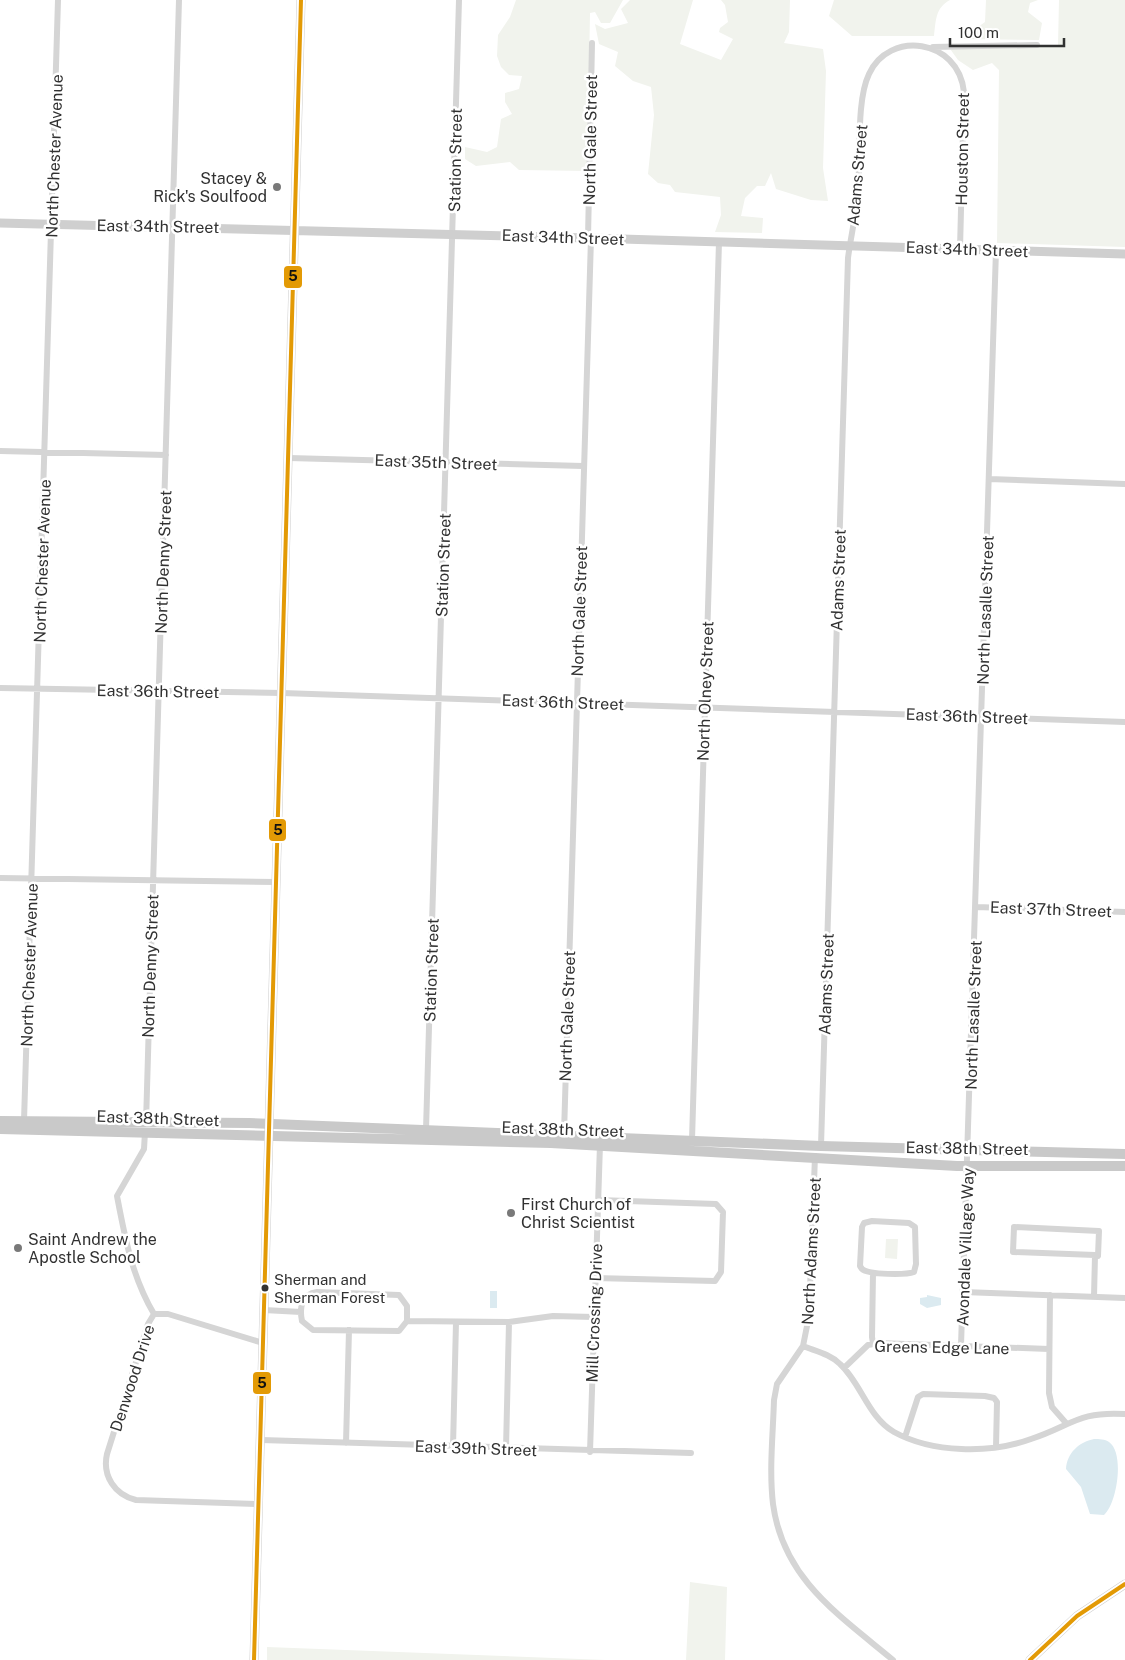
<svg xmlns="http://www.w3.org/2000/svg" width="1125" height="1660" font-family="'Public Sans',sans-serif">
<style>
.green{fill:#f1f3ed}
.water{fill:#dbeaf0}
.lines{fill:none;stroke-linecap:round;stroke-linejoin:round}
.street{stroke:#d5d5d5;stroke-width:6}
.secondary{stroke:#cfcfcf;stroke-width:9}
.primary{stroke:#c9c9c9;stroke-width:10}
.bus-1-casing{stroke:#fff;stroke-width:8}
.bus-1{stroke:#e39a05;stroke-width:4}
.poi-dot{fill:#797979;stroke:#fff;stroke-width:2}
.bus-dot{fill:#313131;stroke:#fff;stroke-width:2}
.labels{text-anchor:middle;stroke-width:5;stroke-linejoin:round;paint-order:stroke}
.bus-label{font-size:15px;fill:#313131;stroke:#fff;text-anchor:start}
.street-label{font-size:16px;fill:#313131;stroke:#fff}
.poi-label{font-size:16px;fill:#313131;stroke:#fff;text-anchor:start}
.line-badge{stroke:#fff;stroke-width:2}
.pale-badge-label{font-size:14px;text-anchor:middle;font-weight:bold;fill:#111}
</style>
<rect width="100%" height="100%" fill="#fff"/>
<path class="green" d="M516,0H623L610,23H601L595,12L590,13L587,171L519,170L510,162L476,166L465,159V147L487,152L497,147L501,119L512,114L505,102V93L519,89L522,76L509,75L501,67L497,56L498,35L510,17Z
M630,0H693L680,44L721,60L733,39L719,32L720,28L728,22L725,5L721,0H790L789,32L784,43L823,49L826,71L823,168L828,201L811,200L776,189L771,173L765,186H757L745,198L741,216L763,218L762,233L715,232L721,215L720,197L675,192L670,185L658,183L648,174L654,115L651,87L633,81L615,66L618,52L599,44L595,24L605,29L628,23L621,9Z
M834,0H950C935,8 936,21 934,36H852L829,16Z
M986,0H1038L1030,3L1028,12L1042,23L1039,40L961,39L985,22Z
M1059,0H1125V247L997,243L999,70L992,63L973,70L958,60L948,46L1058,45Z
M886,1239H898L897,1259L885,1258Z
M690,1582L727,1587L725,1660H686Z
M267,1647L606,1660H267Z"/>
<path class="water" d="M490,1291H497V1308H490Z
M927,1295L941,1298V1305L927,1308L920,1304V1298L927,1297Z
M1094,1439C1099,1439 1105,1439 1109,1442C1125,1453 1117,1504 1104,1515L1090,1514L1081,1487L1066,1469C1067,1453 1079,1442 1094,1439Z"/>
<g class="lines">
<path class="street" d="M933,47L1037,45
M588,238L592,43
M0,451L166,455
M289,458L583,466
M989,479L1125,484
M0,688L282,693L1125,722
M0,878L276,882
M977,907L1125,912
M24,1121L58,0
M146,1123L179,0
M426,1130L459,0
M145,1132L144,1149L117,1196C125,1238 132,1277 154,1314
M564,1134L591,238
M692,1140L719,242
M821,1146L848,258C851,235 857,211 858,187C861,156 856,101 869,74C889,30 958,38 964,92L960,249
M815,1156L809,1316L803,1346L777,1384L774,1400C773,1434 769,1470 773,1504C783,1579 839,1615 893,1660
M872,1221L909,1223L915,1227L916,1264L914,1272C906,1275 869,1275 862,1269L860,1266L862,1227L864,1223Z
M873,1273L872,1337L873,1343
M595,1278L715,1281L721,1272L723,1212L716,1204L598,1200
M317,1292L399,1295L407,1306V1321L399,1331L313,1330L302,1321C299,1307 302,1294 317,1292Z
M963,1292L1125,1298
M1050,1295L1049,1393L1052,1407L1066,1423
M1094,1297L1095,1255L1098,1256L1099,1231L1014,1227L1013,1252L1095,1255
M264,1310L301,1312
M154,1314L148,1324L107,1454C102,1476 115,1495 136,1500L259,1504
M154,1314H168L263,1343
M407,1321L509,1322L553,1316L594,1317
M803,1346C815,1351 830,1354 840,1364C861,1383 868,1417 894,1432C932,1453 990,1454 1031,1439C1071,1426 1078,1411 1125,1414
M961,1346L996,250
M844,1368L868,1345L878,1343L1049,1349
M905,1437L918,1397L923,1394L985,1396L994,1398L997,1402L996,1447
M261,1440L691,1453
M346,1443L349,1330
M453,1447L456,1322
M506,1449L509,1322
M590,1452L600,1144"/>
<path class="secondary" d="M0,223L588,238L1125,254
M254,1660L301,0
M1030,1660L1077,1616L1125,1584"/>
<path class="primary" d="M0,1121L249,1123L821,1146L1125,1154
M0,1129L551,1143L957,1166H1125"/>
<defs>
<path id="bus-1" d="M254,1660L301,0
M1030,1660L1077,1616L1125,1584"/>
</defs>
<use href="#bus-1" class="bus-1-casing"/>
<use href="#bus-1" class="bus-1"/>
</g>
<g class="poi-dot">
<circle cx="277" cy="187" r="5"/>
<circle cx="511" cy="1213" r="5"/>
<circle cx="18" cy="1248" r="5"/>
</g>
<circle class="bus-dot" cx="265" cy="1288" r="4.5"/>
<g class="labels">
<g class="bus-label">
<text x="274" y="1285">Sherman and<tspan x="274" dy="18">Sherman Forest</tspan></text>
</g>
<g class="street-label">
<text transform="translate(590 140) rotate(-89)" y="6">North Gale Street</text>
<text transform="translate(962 149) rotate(-89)" y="6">Houston Street</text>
<text transform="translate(54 156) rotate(-88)" y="6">North Chester Avenue</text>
<text transform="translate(455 160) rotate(-89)" y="6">Station Street</text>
<text transform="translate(857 175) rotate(-85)" y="6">Adams Street</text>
<text transform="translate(158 226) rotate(1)" y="6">East 34th Street</text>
<text transform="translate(563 237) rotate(2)" y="6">East 34th Street</text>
<text transform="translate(967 249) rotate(2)" y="6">East 34th Street</text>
<text transform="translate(436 462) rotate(2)" y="6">East 35th Street</text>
<text transform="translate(42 561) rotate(-88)" y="6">North Chester Avenue</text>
<text transform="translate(163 562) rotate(-88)" y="6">North Denny Street</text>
<text transform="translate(443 565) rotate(-88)" y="6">Station Street</text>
<text transform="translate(838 580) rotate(-88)" y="6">Adams Street</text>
<text transform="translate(985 610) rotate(-88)" y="6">North Lasalle Street</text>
<text transform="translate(579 611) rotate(-88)" y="6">North Gale Street</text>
<text transform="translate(158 691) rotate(1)" y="6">East 36th Street</text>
<text transform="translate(705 691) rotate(-88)" y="6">North Olney Street</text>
<text transform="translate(563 702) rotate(2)" y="6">East 36th Street</text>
<text transform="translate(967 716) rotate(2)" y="6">East 36th Street</text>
<text transform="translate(1051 909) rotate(2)" y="6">East 37th Street</text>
<text transform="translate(29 965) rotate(-88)" y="6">North Chester Avenue</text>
<text transform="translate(150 966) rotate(-88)" y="6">North Denny Street</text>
<text transform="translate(431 970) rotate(-88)" y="6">Station Street</text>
<text transform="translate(826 984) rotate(-88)" y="6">Adams Street</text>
<text transform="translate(973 1015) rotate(-88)" y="6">North Lasalle Street</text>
<text transform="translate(567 1016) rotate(-88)" y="6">North Gale Street</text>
<text transform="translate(158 1118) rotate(2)" y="6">East 38th Street</text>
<text transform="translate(563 1129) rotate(2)" y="6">East 38th Street</text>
<text transform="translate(967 1148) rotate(1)" y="6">East 38th Street</text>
<text transform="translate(965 1247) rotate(-88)" y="6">Avondale Village Way</text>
<text transform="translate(811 1251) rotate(-87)" y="6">North Adams Street</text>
<text transform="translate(594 1313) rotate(-88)" y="6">Mill Crossing Drive</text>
<text transform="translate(942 1347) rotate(1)" y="6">Greens Edge Lane</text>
<text transform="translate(132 1378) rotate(-72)" y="6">Denwood Drive</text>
<text transform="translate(476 1448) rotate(2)" y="6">East 39th Street</text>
</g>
<g class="poi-label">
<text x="267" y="184" text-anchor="end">Stacey &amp;<tspan x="267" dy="18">Rick's Soulfood</tspan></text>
<text x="521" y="1210">First Church of<tspan x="521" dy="18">Christ Scientist</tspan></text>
<text x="28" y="1245">Saint Andrew the<tspan x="28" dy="18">Apostle School</tspan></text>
</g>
</g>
<g class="line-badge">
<rect x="283" y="265" width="20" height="24" rx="5" fill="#e39a05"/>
<rect x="268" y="818" width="19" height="24" rx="5" fill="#e39a05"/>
<rect x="252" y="1371" width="20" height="24" rx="5" fill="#e39a05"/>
</g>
<g class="pale-badge-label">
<text x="293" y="281">5</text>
<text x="278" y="835">5</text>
<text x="262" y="1388">5</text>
</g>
<path d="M950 38v8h114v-8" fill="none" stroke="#313131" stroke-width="2.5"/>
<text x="958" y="38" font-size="15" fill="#313131" stroke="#ffffff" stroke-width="4" paint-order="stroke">100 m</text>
</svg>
